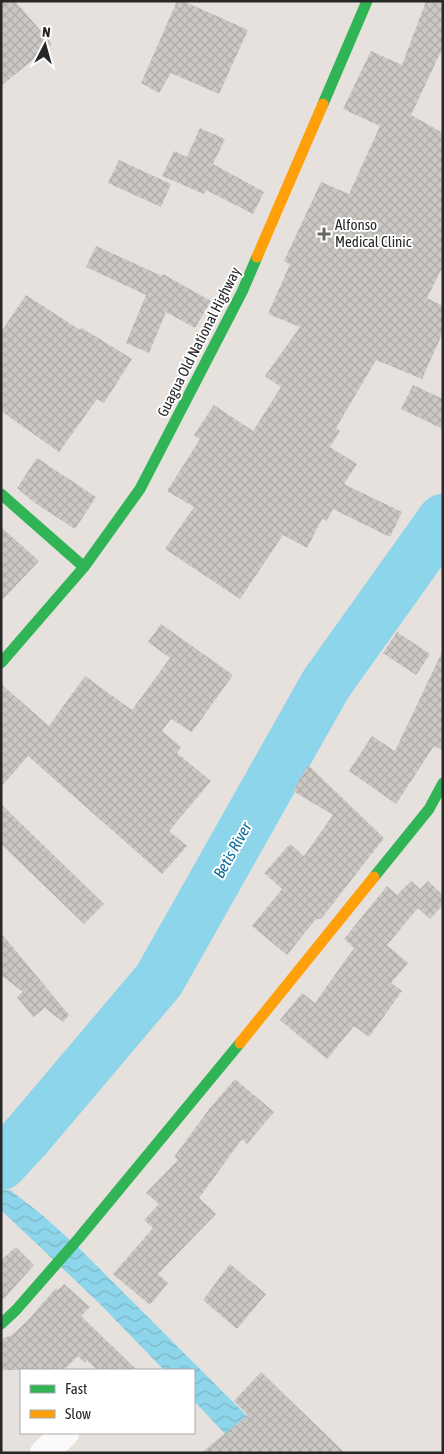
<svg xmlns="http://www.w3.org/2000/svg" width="444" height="1454" font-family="'Asap Condensed',sans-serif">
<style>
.water{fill:url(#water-waves)}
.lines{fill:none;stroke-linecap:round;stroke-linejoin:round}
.river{stroke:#8dd5ea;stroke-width:52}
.building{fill:url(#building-cross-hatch)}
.street{stroke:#fbfafa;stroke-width:28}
.fast{stroke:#30b455;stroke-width:11}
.slow{stroke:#ff9f0a;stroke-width:11}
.poi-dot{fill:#6a6866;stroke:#fff;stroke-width:2}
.labels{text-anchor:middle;stroke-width:4;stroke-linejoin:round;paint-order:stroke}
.poi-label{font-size:15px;fill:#272727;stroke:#fff;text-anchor:start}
.street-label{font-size:15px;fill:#272727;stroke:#fff}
.water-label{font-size:16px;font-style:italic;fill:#0b6c98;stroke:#fff}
</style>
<defs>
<pattern id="water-waves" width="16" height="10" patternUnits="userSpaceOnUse" patternTransform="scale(1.25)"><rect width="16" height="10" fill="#8dd5ea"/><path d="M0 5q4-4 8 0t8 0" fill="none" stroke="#7ab7c9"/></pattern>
<pattern id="building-cross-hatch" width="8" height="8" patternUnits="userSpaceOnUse" patternTransform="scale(1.25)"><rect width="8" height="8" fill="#cbc7c3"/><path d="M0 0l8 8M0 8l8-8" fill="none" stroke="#aeaba8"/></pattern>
</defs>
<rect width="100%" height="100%" fill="#e6e1dc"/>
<path class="water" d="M1,1190H10L41,1214L78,1247L284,1453H243L194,1401V1370H164L98,1302L1,1210Z"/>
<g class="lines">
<path class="river" d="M1,1164L27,1136L159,980L326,684L443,520"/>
</g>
<path class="building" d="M1,1H15L52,44L1,86Z
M177,1H183L248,30L219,94L171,73L159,93L141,83Z
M426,1H443V47L411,115L443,133V266L427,298L443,306V332L422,379L376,360L336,428L340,431L330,447L357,464L344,484L402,512L390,537L333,509L327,521L322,519L307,548L283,535L240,599L165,549L194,507L167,491L200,439L194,435L214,405L253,431L281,387L265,376L300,327L268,314L290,264L284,261L321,182L349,194L380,126L343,109L371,51L402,65Z
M200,128L225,139L213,164L264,192L253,214L206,190L204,194L162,176L174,151L187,157Z
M119,160L171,184L161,207L108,183Z
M96,246L162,276L163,274L211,301L195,328L166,312L149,353L126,343L146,295L86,267Z
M26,295L80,330L82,328L132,359L104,403L97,399L59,452L1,411V332Z
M413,385L443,399V429L401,409Z
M37,458L96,497L75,529L35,503L17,488Z
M1,527L39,561L1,601Z
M161,624L233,675L192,732L171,719L162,731L181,747L177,753L211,781L169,831L187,846L162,874L28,756L1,787V684L49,726L85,676L132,710L170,658L148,642Z
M397,632L430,654L416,675L383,653Z
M443,650V750L434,746L396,804L349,771L372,736L395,751Z
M308,765L384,838L321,919H316L287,955L252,926L282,889L264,873L290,844L304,856L333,815L293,791Z
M1,804L104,904L84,924L1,844Z
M411,881L420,889L428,881L443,895V905L430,919L418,908L387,945L408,963L391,983L402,991L369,1037L354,1026L327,1059L280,1020L302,993L315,1003L354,948L344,939L387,886L397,895Z
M1,933L69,1015L63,1022L45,1008L33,1017L17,997L23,992L1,975Z
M235,1079L274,1112L247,1144L242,1139L199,1198L216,1214L158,1274L168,1283L150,1305L113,1274L153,1228L144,1220L159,1204L146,1193L178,1160L174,1157L210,1108Z
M16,1247L34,1265L1,1302V1260Z
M230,1264L266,1294L237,1329L203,1300Z
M64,1284L90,1307L81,1316L137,1370H97L87,1360L85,1363L78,1356L64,1370H1V1339L12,1335L28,1320L56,1288L58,1290Z
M261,1372L345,1453H201L248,1415L234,1401Z"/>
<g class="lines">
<path class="street" d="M44,1453L65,1433"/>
<path class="fast" d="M323,104L367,1
M1,494L84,567
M1,663L84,567L140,489L242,292L257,257
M374,877L429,809L443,783
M1,1324L16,1310L79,1238L240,1043"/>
<path class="slow" d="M257,257L323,104
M240,1043L374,877"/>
</g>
<path class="poi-dot" d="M321.5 226.5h5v5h5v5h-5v5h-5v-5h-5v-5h5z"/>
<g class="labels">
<g class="poi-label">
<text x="335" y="230">Alfonso<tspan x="335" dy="17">Medical Clinic</tspan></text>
</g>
<g class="street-label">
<text transform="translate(199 342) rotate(-63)" y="5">Guagua Old National Highway</text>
</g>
<g class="water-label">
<text transform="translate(232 850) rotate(-61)" y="6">Betis River</text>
</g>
</g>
<rect width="444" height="1454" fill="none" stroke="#272727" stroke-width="5"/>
<rect x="20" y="1369" width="175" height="65" fill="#ffffff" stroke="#a9a9a9"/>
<rect x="30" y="1385" width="25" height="8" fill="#30b455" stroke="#a9a9a9"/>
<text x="65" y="1394" font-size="15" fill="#272727">Fast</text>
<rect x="30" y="1410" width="25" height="8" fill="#ff9f0a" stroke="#a9a9a9"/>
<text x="65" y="1419" font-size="15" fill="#272727">Slow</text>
<g transform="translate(45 45) rotate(6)" stroke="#ffffff" stroke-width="4" paint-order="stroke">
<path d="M0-4L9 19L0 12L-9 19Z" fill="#272727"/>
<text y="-8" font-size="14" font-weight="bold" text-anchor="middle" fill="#272727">N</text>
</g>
</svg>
